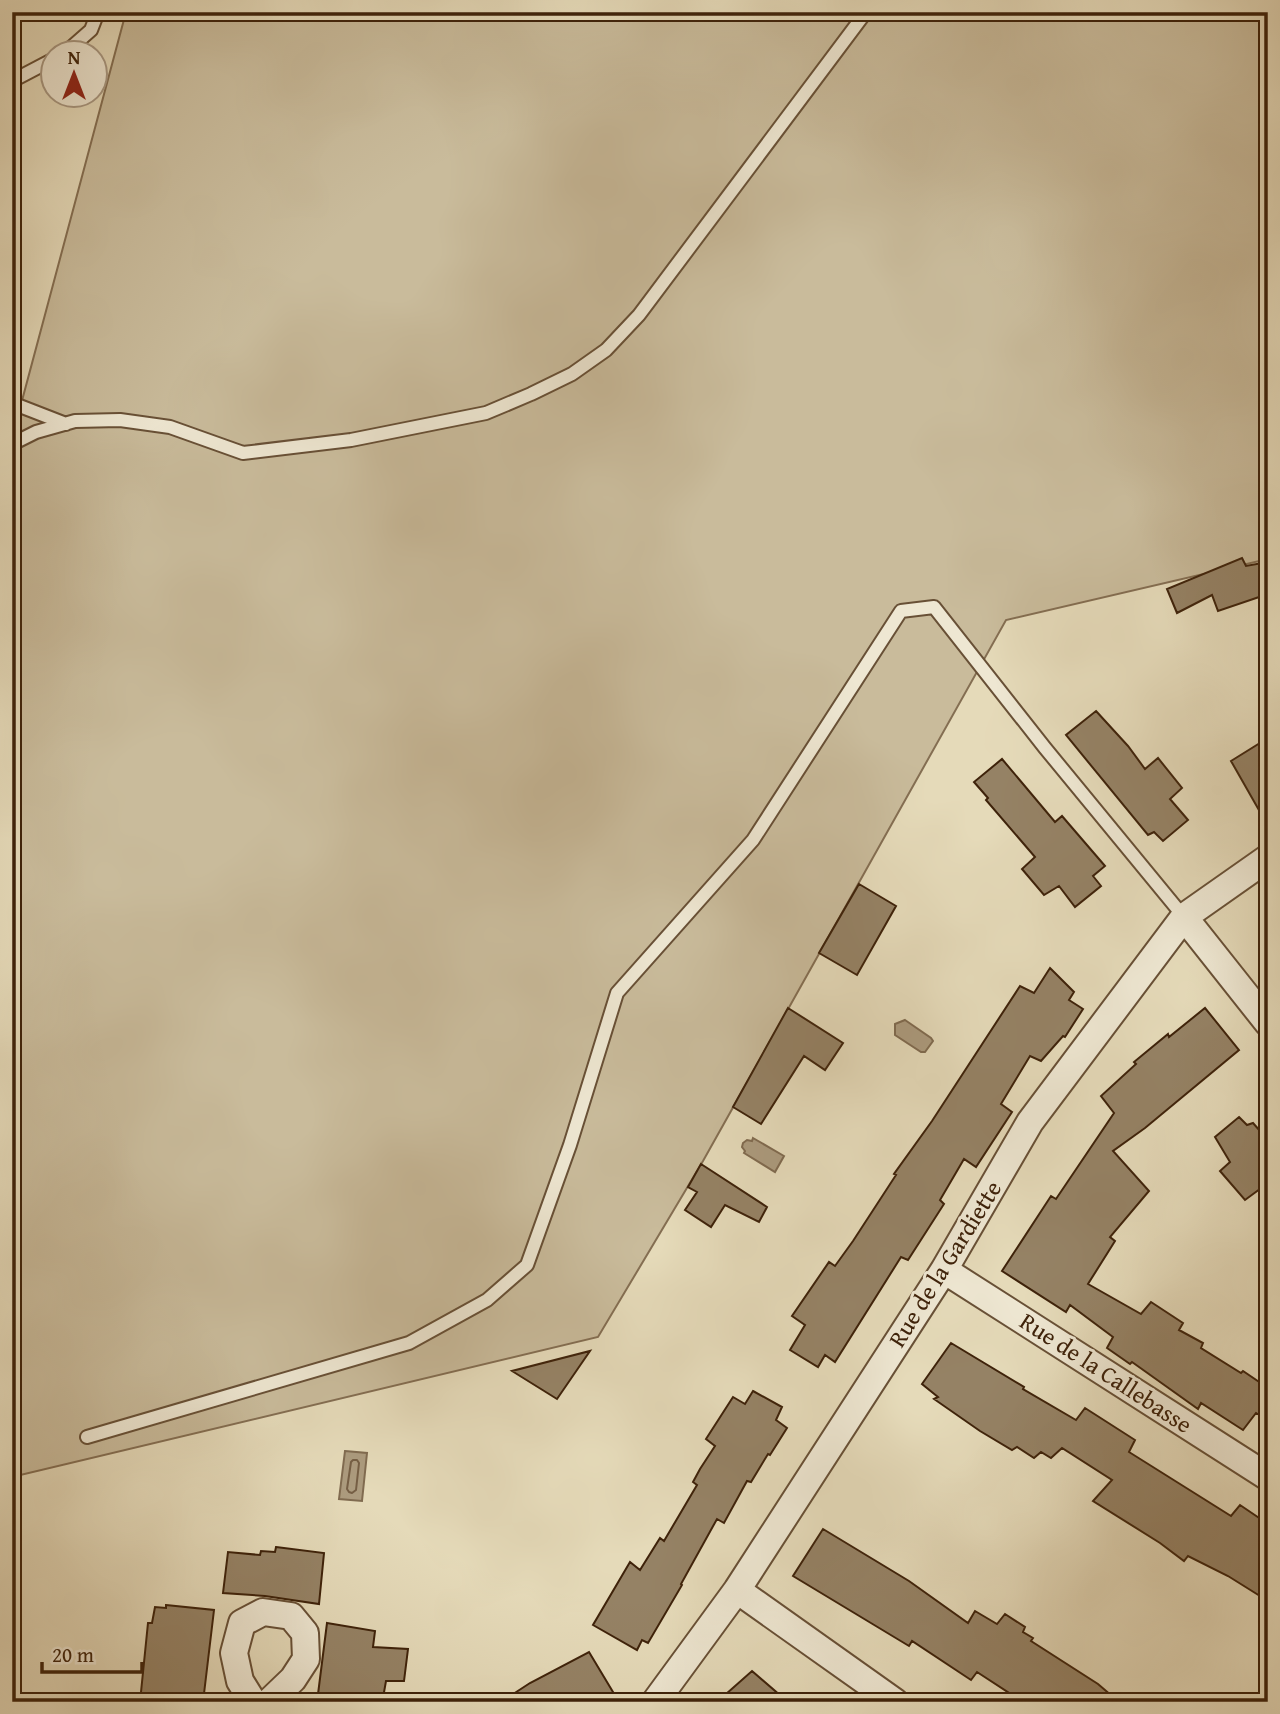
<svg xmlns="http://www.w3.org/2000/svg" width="1280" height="1714" font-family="'Gentium Book Plus',serif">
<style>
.green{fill:#c9bb9b;stroke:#846e52;stroke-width:2}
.water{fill:#ac9b7e;stroke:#806b50;stroke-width:2}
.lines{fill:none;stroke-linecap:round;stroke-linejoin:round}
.shore{stroke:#755e44;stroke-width:2}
.building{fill:#958265;stroke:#3e220a;stroke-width:2}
.service-casing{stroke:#685036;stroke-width:16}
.minor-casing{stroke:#685036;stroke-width:30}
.service{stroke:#eee7d2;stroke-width:12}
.minor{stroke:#eee7d2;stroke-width:26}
.labels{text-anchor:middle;stroke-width:6;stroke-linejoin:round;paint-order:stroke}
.street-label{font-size:24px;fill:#3e220a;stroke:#eee7d2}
</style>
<rect width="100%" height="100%" fill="#e5dab9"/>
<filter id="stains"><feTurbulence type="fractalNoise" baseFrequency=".00286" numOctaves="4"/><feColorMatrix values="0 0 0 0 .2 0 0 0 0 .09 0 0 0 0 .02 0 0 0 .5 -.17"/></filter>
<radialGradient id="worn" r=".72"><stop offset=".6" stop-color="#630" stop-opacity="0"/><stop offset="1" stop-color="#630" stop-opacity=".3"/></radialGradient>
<path class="green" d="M126,12H1268V559L1006,620L703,1161L598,1337L12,1477V438Z"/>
<path class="water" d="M905,1020L931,1038L933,1041L925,1052H921L895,1035V1024Z
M753,1138L784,1156L775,1172L744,1153L745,1151L742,1147L743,1143L747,1140L752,1141Z
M345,1451L367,1453L362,1501L339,1499Z"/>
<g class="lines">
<path class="shore" d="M353,1460H357L359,1463L356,1490L352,1493L349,1492L347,1489L351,1462Z"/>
</g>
<path class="building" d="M1242,558L1246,566L1268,562V594L1218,611L1212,595L1177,613L1167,589Z
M1096,711L1128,746L1145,769L1158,758L1182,788L1170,799L1188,820L1163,841L1154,832L1148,835L1066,735Z
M1268,738V826L1231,761Z
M1002,759L1055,822L1062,816L1105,866L1093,876L1101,886L1075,907L1059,886L1044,895L1022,869L1035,857L986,800L988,798L974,782Z
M859,884L896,906L857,975L819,953Z
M1050,968L1074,992L1069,1000L1083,1009L1065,1037L1063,1036L1041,1061L1030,1056L1001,1104L1012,1112L976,1167L964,1159L940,1200L944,1204L908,1260L901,1257L835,1362L825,1355L818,1367L790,1350L805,1325L792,1316L829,1262L835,1266L853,1241L896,1175L894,1174L932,1121L1020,986L1034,993Z
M788,1008L843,1043L825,1070L804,1056L761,1124L733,1107Z
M1205,1008L1239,1050L1145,1128L1113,1151L1149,1191L1110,1237L1115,1241L1088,1284L1141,1314L1151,1302L1183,1323L1179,1330L1203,1343L1201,1348L1241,1373L1243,1371L1268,1388V1420L1256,1413L1243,1430L1201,1403L1198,1409L1132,1362L1130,1364L1107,1348L1113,1337L1070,1305L1066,1312L1002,1271L1051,1196L1056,1199L1114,1113L1101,1096L1136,1064L1134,1062L1168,1034L1169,1037Z
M1239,1117L1247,1125L1253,1123L1268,1140V1183L1245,1200L1220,1171L1230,1162L1215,1137Z
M701,1164L767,1207L759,1222L725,1205L711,1227L685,1210L697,1192L688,1187Z
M951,1343L1024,1387L1023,1389L1076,1420L1085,1408L1135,1440L1129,1452L1231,1516L1240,1505L1268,1524V1601L1228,1576L1188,1556L1184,1561L1160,1543L1093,1501L1112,1480L1062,1448L1051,1458L1041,1452L1034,1458L1017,1447L1012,1450L980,1431L934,1399L938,1397L922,1384Z
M590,1351L557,1399L512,1371Z
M753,1391L782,1407L776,1420L787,1428L770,1455L768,1454L751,1482L747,1481L724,1523L717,1519L681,1584L682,1585L648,1643L642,1640L637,1650L593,1625L630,1562L640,1570L660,1538L664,1541L697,1485L693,1482L700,1469L715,1446L706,1439L733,1397L745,1404Z
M823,1529L909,1581L968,1623L975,1611L997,1624L1005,1614L1025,1627L1023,1632L1033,1638L1031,1641L1098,1684L1119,1702H1023L977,1672L971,1680L912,1641L909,1646L793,1576Z
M276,1547L324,1553L319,1604L265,1596L223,1593L228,1552L260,1555L261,1551L275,1552Z
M166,1605L214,1610L203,1702H140L148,1623H152L155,1607L166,1608Z
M327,1623L375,1631L373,1647L408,1649L404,1681H386L383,1698L374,1697V1702H317Z
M589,1652L619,1702H501L530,1683Z
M752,1671L788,1702H717Z"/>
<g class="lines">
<defs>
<path id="service" d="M66,52L91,30L98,12
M12,81L52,60
M12,403L66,424
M12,444L36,432L75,421L120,420L170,427L243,453L351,440L486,413L531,394L572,374L606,350L639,315L866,12
M87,1437L409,1343L487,1300L527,1265L570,1145L617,993L753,840L901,611L934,607L1045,748L1184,917"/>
<path id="minor" d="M1184,917L1268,1023
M944,1270L1268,1477
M737,1590L895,1702
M253,1702L240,1681L234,1653L242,1623L263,1612L291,1616L305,1633L306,1659L293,1679L269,1702
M655,1702L737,1590L944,1270L1030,1122L1184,917L1268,858"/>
</defs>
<use href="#service" class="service-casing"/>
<use href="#minor" class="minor-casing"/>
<use href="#service" class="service"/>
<use href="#minor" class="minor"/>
</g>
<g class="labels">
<g class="street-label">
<text transform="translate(945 1264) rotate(-58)" y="8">Rue de la Gardiette</text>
<text transform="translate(1106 1373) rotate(33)" y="8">Rue de la Callebasse</text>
</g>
</g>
<rect width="1280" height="1714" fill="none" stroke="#e5dab9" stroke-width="42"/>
<rect x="14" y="14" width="1252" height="1686" fill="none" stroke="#3e220a" stroke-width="3.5"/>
<rect x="21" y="21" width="1238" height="1672" fill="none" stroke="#3e220a" stroke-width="2"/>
<g transform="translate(74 74)"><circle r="33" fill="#eee7d2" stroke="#a89882" stroke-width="2"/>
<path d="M0-5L12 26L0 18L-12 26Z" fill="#8f2418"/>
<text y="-10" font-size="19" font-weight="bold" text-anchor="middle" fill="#3e220a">N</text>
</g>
<path d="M42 1662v10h100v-10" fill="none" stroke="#3e220a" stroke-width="3.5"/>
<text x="52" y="1662" font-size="21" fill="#3e220a" stroke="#eee7d2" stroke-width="5" paint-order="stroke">20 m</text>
<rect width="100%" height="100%" filter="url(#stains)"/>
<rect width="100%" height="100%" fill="url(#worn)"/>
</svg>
